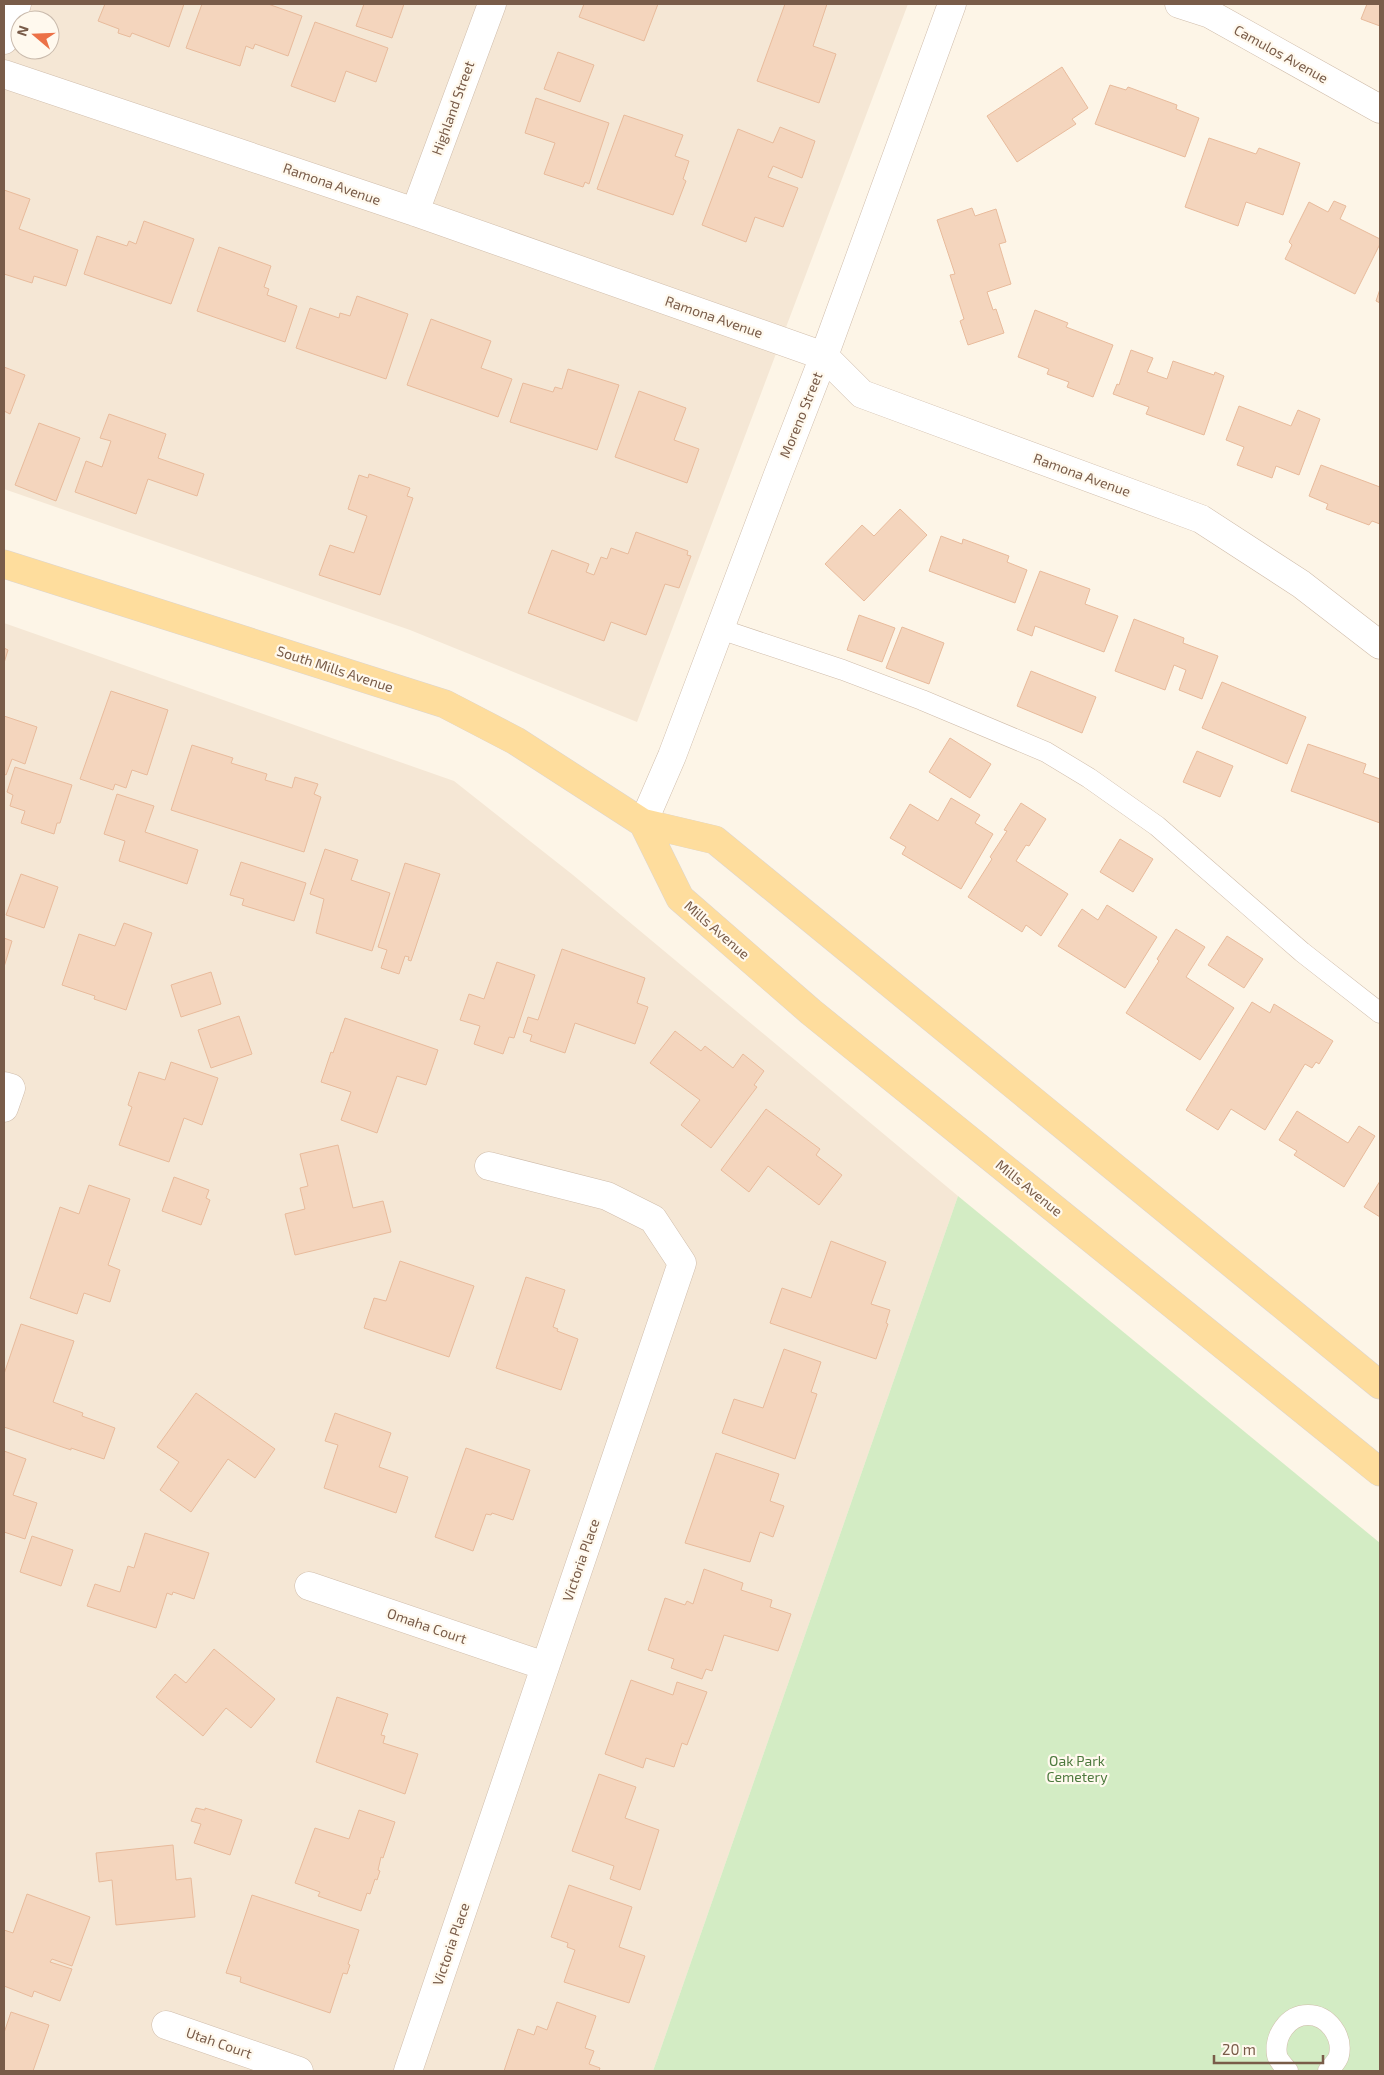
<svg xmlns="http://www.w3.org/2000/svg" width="1384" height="2075" font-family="'Exo 2',sans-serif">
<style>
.residential{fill:#f5e7d5;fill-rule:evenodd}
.green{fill:#d3ecc4}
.building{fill:#f4d5bd;stroke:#e8bb9c}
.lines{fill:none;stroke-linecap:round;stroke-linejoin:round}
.service-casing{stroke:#d0bdab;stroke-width:21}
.minor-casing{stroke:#d0bdab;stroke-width:29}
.tertiary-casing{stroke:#d0bdab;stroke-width:29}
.primary-casing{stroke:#dcd5d0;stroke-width:29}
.service{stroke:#fff;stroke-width:20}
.minor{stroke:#fff;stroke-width:28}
.tertiary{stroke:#fff;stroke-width:28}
.primary{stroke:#fedd9d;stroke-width:28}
.labels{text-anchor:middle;stroke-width:4.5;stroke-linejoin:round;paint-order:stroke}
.street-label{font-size:14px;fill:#795c49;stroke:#fff9ee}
.park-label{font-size:14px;fill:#4d793e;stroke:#fff9ee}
</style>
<rect width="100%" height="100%" fill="#fdf5e7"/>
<path class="residential" d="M4,4H908L637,722L410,630L4,489ZM20,20H50V50H20Z
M4,623L454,781L573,875L958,1196L653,2071H4Z"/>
<path class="green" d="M958,1196L1380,1543V2071H653Z"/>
<path class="building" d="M105,4H184L169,47L132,33L130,37L118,33L119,29L98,21Z
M202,4H268L302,16L288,56L255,44L253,49L246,46L240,66L186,48Z
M364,4H404L392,38L356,26Z
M584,4H658L644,41L579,17Z
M785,4H827L813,46L836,54L819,103L757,81Z
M1367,4H1380V26L1361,19Z
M315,22L388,48L376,82L346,71L335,102L291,86Z
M558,52L594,65L580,102L544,89Z
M1062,67L1088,108L1072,119L1076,124L1017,162L987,116Z
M1110,85L1126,90L1128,87L1177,105L1176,109L1199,118L1185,157L1095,124Z
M536,98L609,123L589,184L585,182L583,187L544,174L555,143L525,133Z
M624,115L683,135L675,156L689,161L683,179L686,181L673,215L597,189Z
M780,127L815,141L802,178L773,166L768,177L798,188L783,227L755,217L746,242L702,225L738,129L773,143Z
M1209,138L1256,154L1259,148L1300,163L1283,215L1246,202L1238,226L1185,207Z
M4,190L30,199L19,229L78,250L66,286L34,276L32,283L4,274Z
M1334,201L1346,206L1340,219L1380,239V244L1355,294L1285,259L1292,245L1289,242L1309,202L1328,212Z
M972,208L975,216L996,209L1006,242L999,244L1011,284L987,292L993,310L996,309L1004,333L968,345L960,321L964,319L950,275L955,274L937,220Z
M144,221L194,239L171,304L84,274L97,236L127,246L129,241L136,244Z
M219,247L271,266L264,287L269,289L267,295L297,306L285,342L197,311Z
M1380,289V303L1376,301Z
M357,296L408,314L386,379L296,348L310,308L339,318L340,313L350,316Z
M1035,310L1068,323L1066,327L1113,345L1093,397L1067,387L1069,382L1047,374L1049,369L1018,357Z
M431,319L491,341L481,368L512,379L498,417L407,385Z
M1131,350L1153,358L1147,372L1167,379L1173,361L1214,375L1215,372L1224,376L1204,435L1146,414L1149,407L1113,394L1117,384L1119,385Z
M4,367L25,375L10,414L4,411Z
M568,369L619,385L597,450L510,422L523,383L553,392L555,387L562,389Z
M639,391L686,408L674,440L699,449L687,483L615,457Z
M1239,406L1291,426L1298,410L1320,419L1299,475L1276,466L1272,478L1237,465L1244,447L1226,440Z
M109,414L166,434L158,458L204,474L197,496L148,479L136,514L75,492L86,461L102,467L111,441L100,438Z
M39,423L80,438L56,501L15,485Z
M1321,465L1380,487V524L1372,521L1369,525L1326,509L1328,504L1309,496Z
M369,474L410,488L407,496L413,498L380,595L319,575L330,545L354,553L367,516L348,509L359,475L368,478Z
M900,509L927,535L864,601L825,564L862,525L874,536Z
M636,532L688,551L687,555L691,556L679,588L665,584L646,635L611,622L604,641L528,613L552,550L589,564L586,572L594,575L601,557L607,559L611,548L628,554Z
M941,536L962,544L963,539L1009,556L1007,562L1027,570L1015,603L929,571Z
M1040,571L1090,589L1085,604L1118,616L1104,652L1035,626L1032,636L1017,630Z
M859,615L895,628L882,662L847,650Z
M1134,619L1184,638L1183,643L1218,656L1202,699L1179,690L1186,670L1174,665L1165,690L1115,671Z
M902,627L944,643L929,684L886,668Z
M4,648L8,650L4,663Z
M1031,671L1096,697L1082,733L1017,706Z
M1222,682L1306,717L1287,764L1202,728Z
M111,691L168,710L147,775L132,770L126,788L115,784L113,790L80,779Z
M4,716L37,727L25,764L12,759L6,775L4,774Z
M950,738L991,764L970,798L929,772Z
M1308,744L1366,764L1363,773L1380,779V823L1291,791Z
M192,745L233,758L231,763L267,774L265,780L292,788L295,777L318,784L314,794L321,797L304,852L171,810Z
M1197,751L1233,766L1220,797L1183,782Z
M15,767L72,785L60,823H57L54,834L21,823L25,811L10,806L13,795L7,792Z
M117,794L154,806L145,832L198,850L187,884L119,861L125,841L104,834Z
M951,798L980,815L975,823L993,834L961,889L902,854L906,847L890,838L910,804L938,821Z
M1021,803L1046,819L1029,846L1026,845L1016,861L1068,894L1041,936L1026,925L1022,932L968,897L992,859L990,857L1007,831L1004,830Z
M1120,839L1153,859L1133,892L1100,872Z
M325,849L358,860L351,880L390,893L372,951L316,933L324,899L310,894Z
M241,862L306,883L294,921L242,905L244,899L230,895Z
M405,863L440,874L411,961L408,960L409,957L405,956L399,974L381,968L387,950L378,947Z
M21,874L58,887L44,928L6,915Z
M1107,905L1157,937L1125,988L1058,946L1082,909L1098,920Z
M124,923L152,933L126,1010L94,999L95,996L62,985L79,934L115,946Z
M1176,929L1205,947L1186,977L1234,1008L1200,1060L1126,1013L1159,961L1157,959Z
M1227,936L1263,959L1244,988L1208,965Z
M4,938L12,941L4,967Z
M562,949L645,978L637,1003L648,1007L635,1044L575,1023L565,1053L530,1041L532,1035L523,1032L528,1017L538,1020Z
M497,962L535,975L514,1038L509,1037L503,1054L474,1044L480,1026L460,1020L469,994L484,999Z
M211,972L221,1004L181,1017L171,985Z
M1252,1002L1270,1013L1274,1004L1333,1041L1319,1064L1316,1062L1312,1068L1305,1064L1265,1130L1231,1109L1218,1130L1186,1110Z
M239,1016L252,1054L211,1068L198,1030Z
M345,1018L438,1050L426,1085L397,1076L377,1133L341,1120L351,1092L321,1082L331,1052L333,1053Z
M675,1031L701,1051L705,1046L733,1068L743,1054L764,1071L754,1085L757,1087L711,1148L681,1125L700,1100L650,1063Z
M171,1062L218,1078L202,1125L184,1118L169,1162L119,1145L132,1107L128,1105L139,1072L165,1080Z
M766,1109L820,1149L816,1155L842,1175L819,1205L768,1166L749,1192L721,1170Z
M1297,1111L1348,1143L1359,1126L1375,1136L1344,1187L1294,1155L1297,1151L1279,1140Z
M338,1145L353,1208L383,1201L391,1232L295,1255L285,1214L305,1209L300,1188L308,1186L300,1154Z
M174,1177L209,1190L206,1198L210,1200L201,1225L162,1211Z
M1380,1181V1217L1364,1207Z
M89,1185L130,1199L108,1265L120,1270L110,1302L84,1293L77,1314L30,1298L60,1207L79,1214Z
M831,1241L886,1262L871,1304L890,1310L886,1323L888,1324L876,1359L770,1323L782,1288L811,1298Z
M400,1261L474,1286L449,1357L364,1328L374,1298L386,1301Z
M526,1277L565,1290L553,1327L558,1329L557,1331L578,1339L561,1390L496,1368Z
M21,1324L74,1341L53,1402L83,1413L82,1416L115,1428L104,1459L71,1448V1450L4,1427V1374Z
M784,1349L821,1362L811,1392L817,1394L795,1459L722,1433L734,1399L763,1408Z
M196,1393L275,1449L255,1478L228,1459L191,1512L160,1490L179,1462L157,1447Z
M335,1413L391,1433L379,1467L408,1477L396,1513L324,1488L338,1445L325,1441Z
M466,1448L530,1470L513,1520L492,1513L491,1515L486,1514L473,1551L435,1537Z
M4,1451L26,1459L13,1495L37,1503L25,1539L4,1532Z
M716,1453L779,1474L770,1501L784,1506L773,1537L760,1532L750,1562L685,1543Z
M145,1533L209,1553L194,1599L173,1592L172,1595L167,1593L156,1628L87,1606L95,1584L120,1592L128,1566L134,1568Z
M32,1536L73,1550L61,1586L20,1572Z
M704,1569L743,1583L741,1590L772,1600L770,1607L791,1614L778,1651L724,1635L712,1671L706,1669L702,1679L671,1668L674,1659L648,1650L665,1598L685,1605L687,1601L693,1604Z
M214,1649L275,1699L251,1728L226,1708L203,1736L156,1697L175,1674L186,1683Z
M631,1680L673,1695L677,1682L707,1692L687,1745L682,1743L674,1767L646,1758L643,1768L605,1754Z
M337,1697L388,1714L381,1735L385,1736L383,1743L418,1754L405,1794L316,1762Z
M599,1774L636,1787L625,1818L659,1830L640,1890L610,1879L614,1866L572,1851Z
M196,1808L205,1810V1808L242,1820L230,1855L194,1843L201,1824L191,1821Z
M359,1810L395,1822L383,1858L381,1857L378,1870L380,1871L377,1880L375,1879L370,1894L367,1893L361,1911L318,1896L320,1892L295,1883L315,1828L349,1839Z
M173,1845L176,1880L191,1878L195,1917L116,1925L112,1880L99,1882L96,1853Z
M569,1885L632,1907L619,1947L645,1956L629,2003L564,1982L575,1950L567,1947L568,1943L551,1937Z
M27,1894L90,1917L72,1966L52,1959L50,1962L72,1969L60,2001L34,1991L32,1997L4,1986V1930L13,1933Z
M252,1895L359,1930L348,1964L350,1965L347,1974L343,1973L330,2013L240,1982L241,1977L226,1973Z
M557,2002L596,2016L585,2048L594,2051L589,2064L600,2068L599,2071H504L518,2029L534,2035L537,2026L547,2030Z
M11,2012L49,2025L33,2071H4V2033Z"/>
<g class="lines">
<defs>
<path id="service" d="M720,629L843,670L922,700L1046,752L1089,778L1157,826L1302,952L1380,1013
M1288,2071C1285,2067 1278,2061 1277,2055C1274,2037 1287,2015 1308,2015C1328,2015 1343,2036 1339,2055C1338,2061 1331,2067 1328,2071"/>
<path id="minor" d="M1179,4L1210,14L1380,109
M4,40L17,4
M4,74L415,212L824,356L862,394L1201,519L1301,584L1380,645
M415,212L492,4
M4,1086L11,1088L4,1108
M309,1586L545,1666
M166,2025L299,2071
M408,2071L682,1263L653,1219L607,1196L489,1166"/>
<path id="tertiary" d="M643,823L672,756L777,477L824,356L952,4"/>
<path id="primary" d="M4,564L445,704L516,741L643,823L715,840L1380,1385
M643,823L680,898L811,1012L1380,1472"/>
</defs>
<use href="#service" class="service-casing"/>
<use href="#minor" class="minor-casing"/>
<use href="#tertiary" class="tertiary-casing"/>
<use href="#primary" class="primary-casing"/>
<use href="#service" class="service"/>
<use href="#minor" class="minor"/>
<use href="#tertiary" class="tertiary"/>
<use href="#primary" class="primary"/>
</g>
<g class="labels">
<g class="street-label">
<text transform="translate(1281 54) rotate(29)" y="5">Camulos Avenue</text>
<text transform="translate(453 108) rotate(-70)" y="5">Highland Street</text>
<text transform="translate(332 184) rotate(19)" y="5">Ramona Avenue</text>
<text transform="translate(714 317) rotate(19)" y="5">Ramona Avenue</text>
<text transform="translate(801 415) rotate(-68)" y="5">Moreno Street</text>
<text transform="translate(1082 475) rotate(20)" y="5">Ramona Avenue</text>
<text transform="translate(335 669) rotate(18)" y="5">South Mills Avenue</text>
<text transform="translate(717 930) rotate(41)" y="5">Mills Avenue</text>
<text transform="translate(1029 1188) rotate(39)" y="5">Mills Avenue</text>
<text transform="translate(581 1560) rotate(-71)" y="5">Victoria Place</text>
<text transform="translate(427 1626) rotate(19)" y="5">Omaha Court</text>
<text transform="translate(451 1944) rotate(-71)" y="5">Victoria Place</text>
<text transform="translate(219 2043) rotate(19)" y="5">Utah Court</text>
</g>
<g class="park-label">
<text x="1077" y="1766">Oak Park<tspan x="1077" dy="16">Cemetery</tspan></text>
</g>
</g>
<rect width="1384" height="2075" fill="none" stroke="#795c49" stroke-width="10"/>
<g transform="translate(35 35) rotate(289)"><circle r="24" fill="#fff9ee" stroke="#c9baac"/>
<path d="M0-4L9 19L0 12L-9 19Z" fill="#ec7147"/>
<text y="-8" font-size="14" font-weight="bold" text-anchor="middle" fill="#795c49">N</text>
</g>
<path d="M1214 2055v8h109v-8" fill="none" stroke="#795c49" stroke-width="2.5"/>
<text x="1222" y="2055" font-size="15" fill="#795c49" stroke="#fff9ee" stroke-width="4" paint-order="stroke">20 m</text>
</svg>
